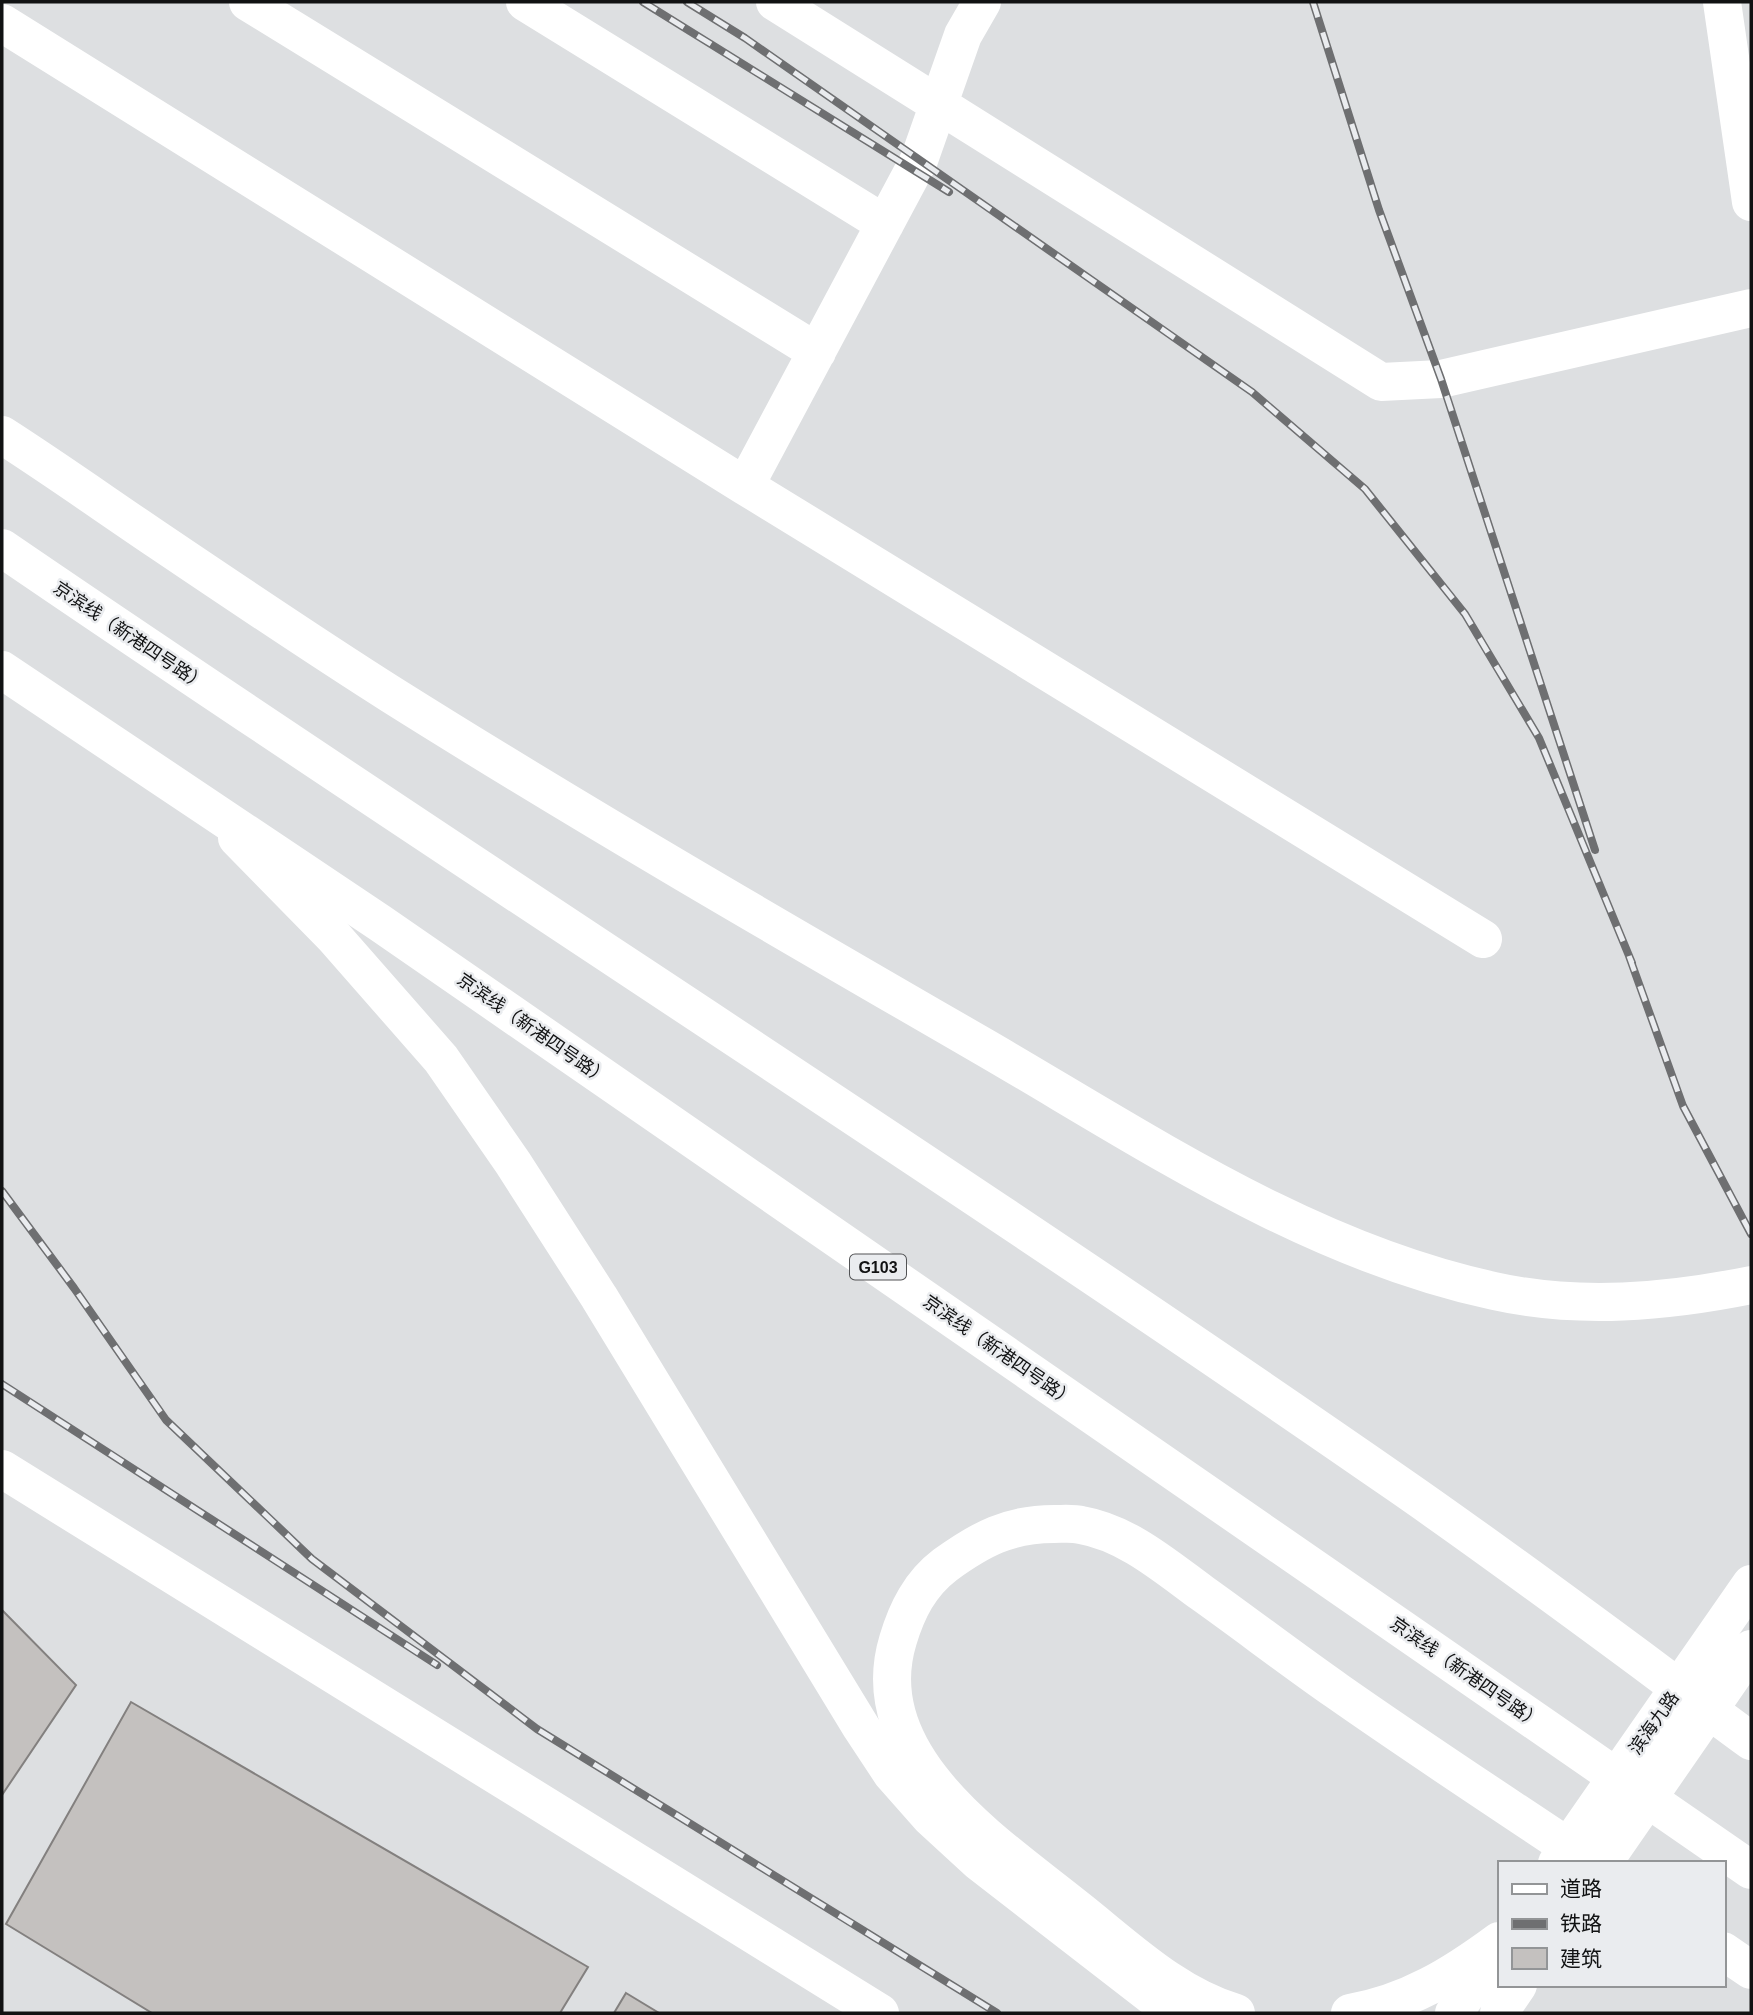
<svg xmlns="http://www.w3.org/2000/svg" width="1753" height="2015" font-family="Helvetica,'Noto Sans SC',sans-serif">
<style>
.building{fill:#c4c1bf;stroke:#83807f;stroke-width:2}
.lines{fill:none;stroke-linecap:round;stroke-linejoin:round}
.minor{stroke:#fff;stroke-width:38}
.major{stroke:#fff;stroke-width:38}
.highway{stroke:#fff;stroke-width:38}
.rail-casing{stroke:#6e6f71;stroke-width:8}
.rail{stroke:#eaecef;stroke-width:5;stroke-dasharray:16;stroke-linecap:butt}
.labels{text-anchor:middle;stroke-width:5;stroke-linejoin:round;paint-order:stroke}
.shield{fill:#eaecef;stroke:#525355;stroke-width:2}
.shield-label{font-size:16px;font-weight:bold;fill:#111213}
.street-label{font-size:18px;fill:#111213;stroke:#eaecef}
</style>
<rect width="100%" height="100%" fill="#dddfe1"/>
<path class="building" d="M2,1610L76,1685L2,1795Z
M131,1702L588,1967L560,2013H152L6,1924Z
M626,1993L659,2013H614Z"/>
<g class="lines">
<path class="minor" d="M248,2L817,352
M525,2L885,224
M775,2L1381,382L1441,379L1751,308
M1722,2L1751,202
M2,23L745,486L1483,939
M745,486L919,160L963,35L982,2
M2,1469L880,2013"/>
<path class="major" d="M2,435C55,469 107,506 159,541C236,593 313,645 392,695C586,817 785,932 984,1047C1146,1141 1308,1251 1494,1291C1579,1310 1667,1302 1751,1285
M237,838L334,937L441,1059L513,1163L599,1297L861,1727L892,1774L930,1817L979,1862L1174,2013
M1557,1863L1751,1584
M1603,1863L1751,1649
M1454,2013L1499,1946
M1499,2013L1518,1985"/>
<path class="highway" d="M2,548C464,864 938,1165 1398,1484C1518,1567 1634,1655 1751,1741
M2,670L380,923L1751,1870
M1723,1951L1751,1970
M1236,2013C1173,1994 1126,1947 1075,1907C997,1844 862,1758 898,1640C907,1610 920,1584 945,1565C981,1539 1009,1524 1054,1524C1063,1524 1073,1523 1081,1525C1127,1533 1165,1566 1202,1593C1247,1625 1291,1659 1337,1691C1421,1750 1507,1806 1592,1863
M1350,2013C1408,2003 1453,1975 1499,1941"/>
<defs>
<path id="rail" d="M643,2L949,192
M687,2L745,38L1252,392L1365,489L1465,614L1539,738L1632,963
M1313,2L1379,210L1441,379L1595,850
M1629,956L1683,1106L1751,1234
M2,1191L74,1288L166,1420L312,1559L537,1729L997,2013
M2,1384L437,1665"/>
</defs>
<use href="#rail" class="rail-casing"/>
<use href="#rail" class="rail"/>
</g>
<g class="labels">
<rect class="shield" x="850" y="1254.5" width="56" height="25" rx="5"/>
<g class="shield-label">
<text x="878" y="1273">G103</text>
</g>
<g class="street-label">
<text transform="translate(130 636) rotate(34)" y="6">京滨线（新港四号路）</text>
<text transform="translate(533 1029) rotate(35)" y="6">京滨线（新港四号路）</text>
<text transform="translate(999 1351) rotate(35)" y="6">京滨线（新港四号路）</text>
<text transform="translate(1466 1673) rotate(35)" y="6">京滨线（新港四号路）</text>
<text transform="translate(1654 1723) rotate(-55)" y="6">滨海九路</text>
</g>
</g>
<rect width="1753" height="2015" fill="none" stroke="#111213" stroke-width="7"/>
<rect x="1498" y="1861" width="228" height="126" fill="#eaecef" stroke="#939597" stroke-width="2"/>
<rect x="1512" y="1884" width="35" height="10" fill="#ffffff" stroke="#939597" stroke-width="2"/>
<text x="1560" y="1896" font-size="21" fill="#111213">道路</text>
<rect x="1512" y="1919" width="35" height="10" fill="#6e6f71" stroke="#939597" stroke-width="2"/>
<text x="1560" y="1931" font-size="21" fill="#111213">铁路</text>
<rect x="1512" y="1948" width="35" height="21" fill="#c4c1bf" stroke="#939597" stroke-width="2"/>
<text x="1560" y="1966" font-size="21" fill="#111213">建筑</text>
</svg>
